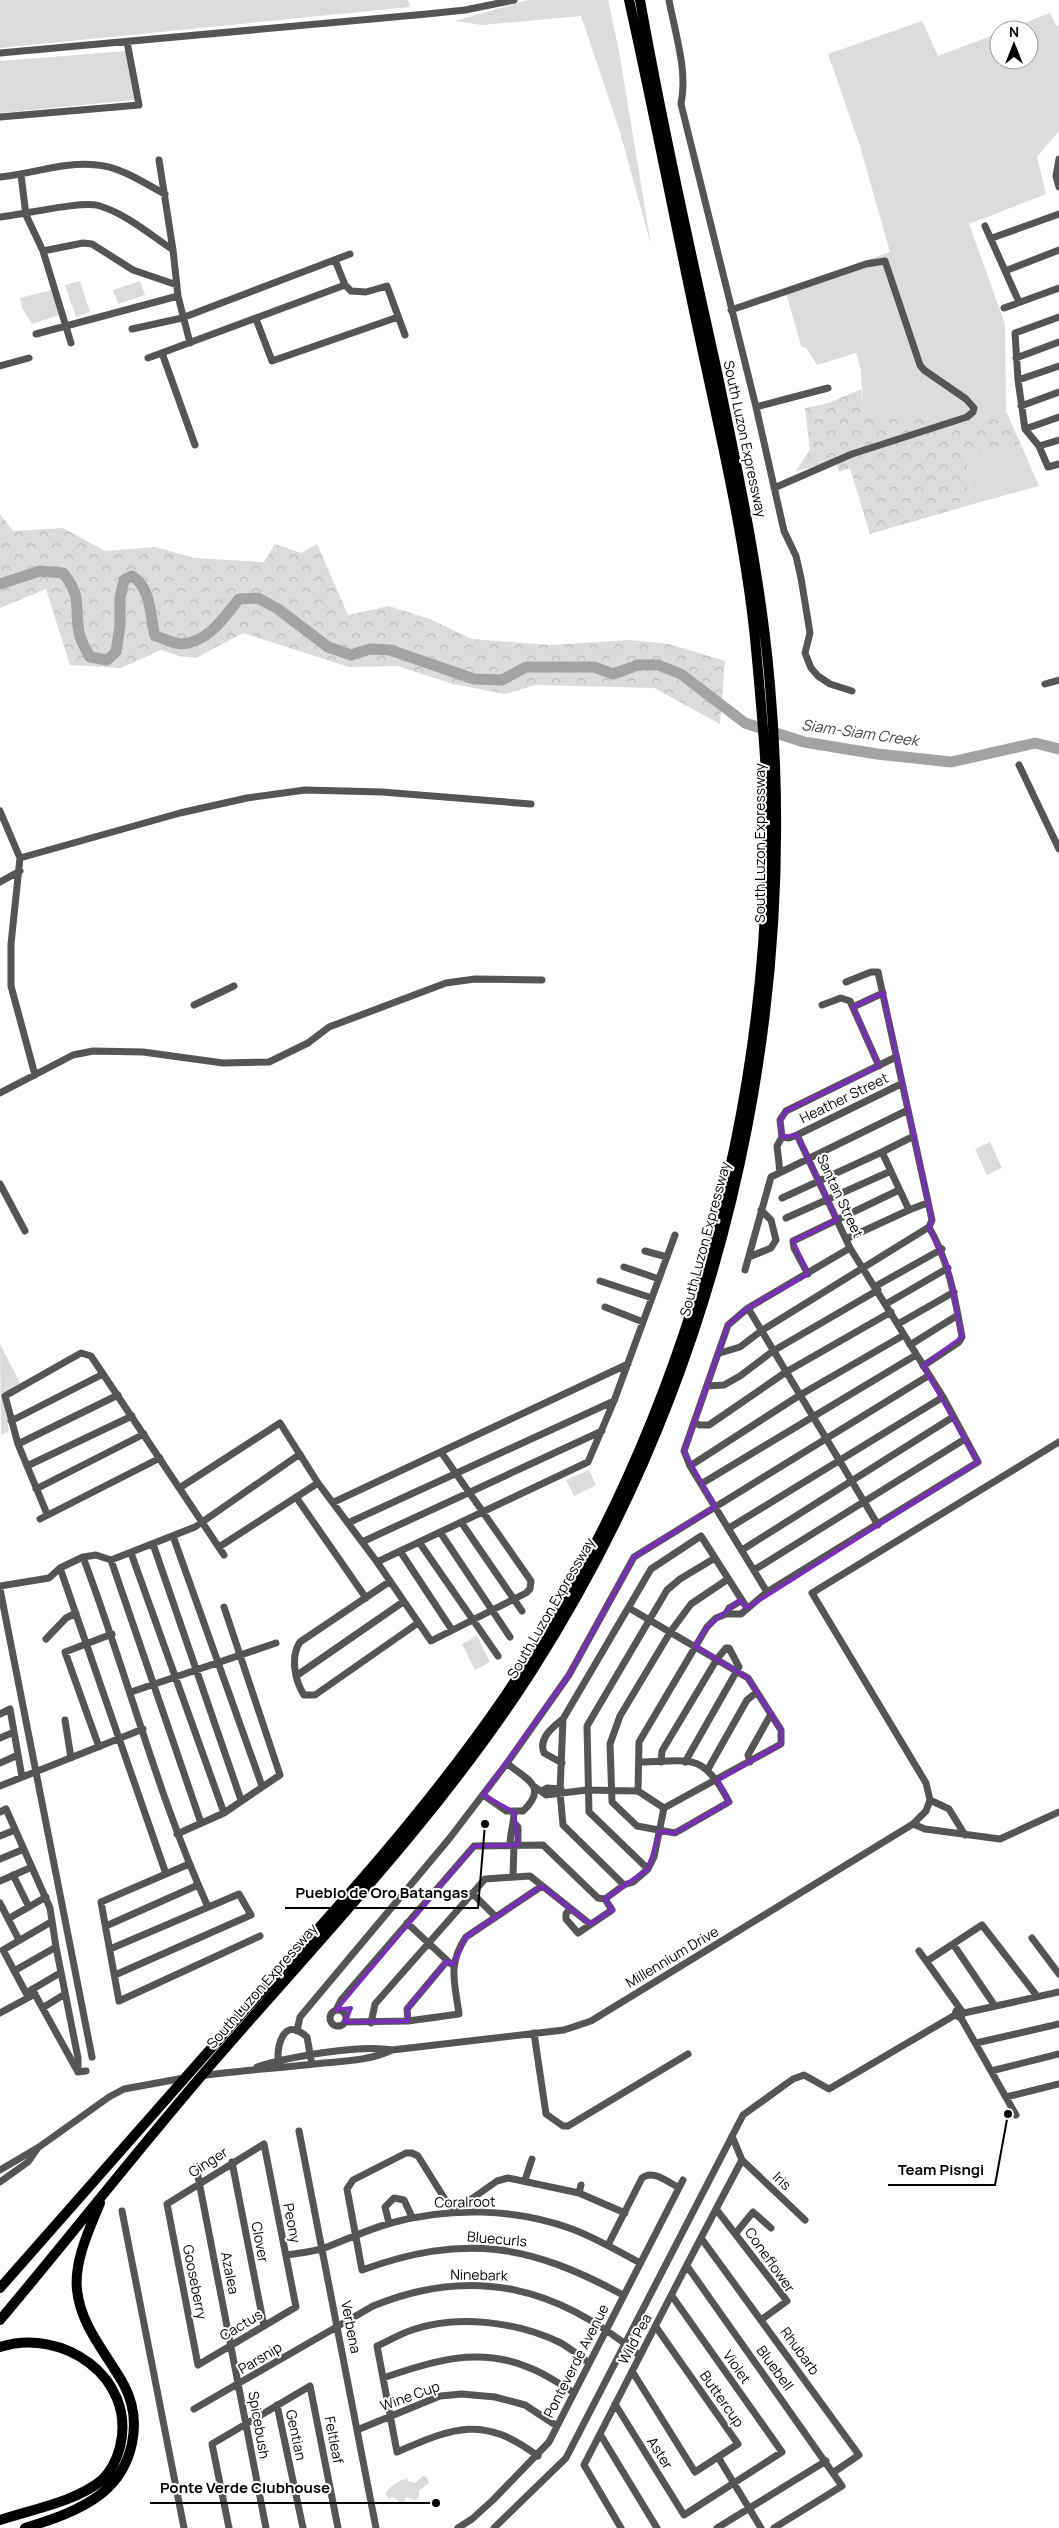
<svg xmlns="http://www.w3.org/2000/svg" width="1059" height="2528" font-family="Manrope,sans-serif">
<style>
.green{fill:#dcdcdc}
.forest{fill:url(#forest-crowns)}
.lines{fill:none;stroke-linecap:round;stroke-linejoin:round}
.river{stroke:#a3a3a3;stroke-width:11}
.minor{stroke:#555;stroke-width:7}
.highway{stroke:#000;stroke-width:10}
.marked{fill:none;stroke:#7b2cbf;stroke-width:4;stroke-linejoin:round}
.labels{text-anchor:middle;stroke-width:4;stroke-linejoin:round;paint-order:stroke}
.street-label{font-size:14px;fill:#000;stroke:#fff}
.water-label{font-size:15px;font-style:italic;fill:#444;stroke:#fff}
.leader{fill:none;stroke:#000;stroke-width:2}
.callout-dot{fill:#000;stroke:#fff;stroke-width:2}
.callout-label{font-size:15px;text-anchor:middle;font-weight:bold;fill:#000;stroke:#fff;stroke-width:4;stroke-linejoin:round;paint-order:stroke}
</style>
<defs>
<pattern id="forest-crowns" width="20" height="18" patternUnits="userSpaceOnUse" patternTransform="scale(1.25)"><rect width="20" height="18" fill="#dcdcdc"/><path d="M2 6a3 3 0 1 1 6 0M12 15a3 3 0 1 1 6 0" fill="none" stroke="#bbb"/></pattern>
</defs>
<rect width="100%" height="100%" fill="#fff"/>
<path class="green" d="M0,0H408L410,7L0,48Z
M528,0H608L619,51L651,245L620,132L581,16L482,25L455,21Z
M1050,13L1056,25L1059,26V131L1037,157L1046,194L969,224L1005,324L1006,411L971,423L929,419L900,411L863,415L861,370L856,353L817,365L807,349L801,346L785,289L890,252L860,146L828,54L922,21L938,56L999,33V60H1029V30H1006Z
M126,51L134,100L0,113V61Z
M80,281L90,312L76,317L65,285Z
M140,281L145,295L118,304L113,290Z
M51,290L59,315L32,324L22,308L20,298Z
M1022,447L1039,486L977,503L969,496L967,456Z
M990,1142L1002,1168L987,1175L975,1149Z
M0,1344L20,1383L2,1395L9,1431L1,1435Z
M589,1470L596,1485L574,1496L566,1480Z
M477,1636L490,1662L475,1670L462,1644Z
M423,2476L427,2477L429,2483L419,2491V2497L416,2500L406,2497L404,2502L400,2503L394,2497L389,2499L385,2494C390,2486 397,2482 407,2478L408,2481L415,2483Z"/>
<path class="forest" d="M861,389L863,415L900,411L929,419L971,423L1006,411L1022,447L967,456L969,496L977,503L870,534L850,468L839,472L835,460L795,472L810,450L805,408L829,403Z
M0,514L13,531L63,528L105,551L155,547L195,558L264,562L275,544L301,553L317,544L348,615L389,606L430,619L472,639L550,645L630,640L669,644L725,661L720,724L654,688L536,685L505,694L453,684L397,666L349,667L243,633L196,658L179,656L161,650L121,668L70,665L46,589L0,608Z"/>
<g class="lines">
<path class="river" d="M0,584L40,571L63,573C83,598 74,606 79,632C80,640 86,650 90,657L107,660L116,652L120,626V598L124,580L132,576C151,587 150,616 155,636C163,638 174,644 182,644C209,642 224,617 239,599L258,598L278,609L328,647L351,655L370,649L390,650L474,679L502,680L526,667H594L613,674L638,665H658L681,674L745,723L804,742L877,754L951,762L1035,743L1059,749"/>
<path class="minor" d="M669,0C675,33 688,71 681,104L756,407L828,388
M0,53L427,14L465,10L514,0
M0,117L139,105L127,42
M1059,159L1056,176L1059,187
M159,160L173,250L178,296L190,343
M21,175L26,215L43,251L71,343
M0,177C31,174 66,161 97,165C121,167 144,183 165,194
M0,217C22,215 83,200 100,206C126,214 151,235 173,250
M985,226L1019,302
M992,238L1059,214
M43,251L83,243L92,244L133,270L177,285
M335,260L345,285L351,291L366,292L387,286L405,335
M1005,271L1059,250
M1004,308L1059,288
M731,310L866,264L885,261L920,365L924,370L966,399L974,408L973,412L967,417L852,454L774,488
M1059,317L1015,333L1018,380L1025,429L1039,446L1048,467L1059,464
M256,319L272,361L398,317
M132,329L182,318L350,254
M36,334L178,296
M162,353L195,445
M148,358L345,285
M1016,358L1059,342
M0,366L29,358
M1018,380L1059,366
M1021,406L1059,392
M756,407L784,531L796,556L801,578L810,633L805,653L811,668L818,676L830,684L852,691
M1025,429L1059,417
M1039,446L1059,440
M1045,684L1059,680
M1019,765L1059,849
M0,811L20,858L11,944V986L35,1075
M20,858L180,813L247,798L305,790L382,792L531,804
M0,882L20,871
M194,1005L234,986
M822,1005L841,998L850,1001L879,1066
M853,1007L883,993
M896,1057L786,1111L780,1120L782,1137L789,1138L797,1135L901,1084
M0,1093L73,1055L93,1051L143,1052L223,1063L269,1062L308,1043L329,1027L446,983L475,979L542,980
M914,1136L882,1152L909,1210L927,1203
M780,1172L777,1146L782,1137
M0,1184L25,1231
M782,1198L882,1152
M786,1218L891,1171
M846,1239L909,1210
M645,1251L667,1257
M749,1257L771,1248L776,1240L771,1220L761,1210
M624,1267L659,1279
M745,1270L771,1177L908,1110
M808,1274L794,1248L793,1241L899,1190
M600,1281L652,1298
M876,1286L942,1249
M886,1304L948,1268
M605,1307L643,1322
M748,1308L878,1525
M898,1324L954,1292
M910,1345L958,1315
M720,1353L740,1347L761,1331L929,1227L932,1220L878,972H871L846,982
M923,1366L959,1342L962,1337C955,1298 949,1262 929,1227
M708,1386L724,1385L740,1376L773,1351L878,1290
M11,1421L103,1374
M695,1422L699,1425H709L786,1372L891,1312
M18,1444L118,1395
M27,1466L132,1416
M690,1466L800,1395L904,1335
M701,1484L916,1355
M181,1487L280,1423L318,1483L377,1562L431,1641L526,1593L530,1589L531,1581L441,1452
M36,1489L144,1434
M296,1497L366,1598
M334,1502L628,1364
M47,1514L18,1444L5,1396L81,1353L91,1356L224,1555
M40,1519L160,1458
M461,1522L522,1611
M348,1523L614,1401
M729,1528L943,1397
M440,1532L510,1637
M173,1536L262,1786
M362,1542L602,1431
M419,1542L498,1656
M153,1544L241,1800
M219,1547L318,1483
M742,1550L953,1417
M400,1551L452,1630
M131,1553L224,1813
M83,1557C127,1673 157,1794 208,1907
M111,1560L201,1823
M377,1562L588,1462L614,1401L675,1235
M60,1568L166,1874
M754,1570L965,1439
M389,1582L300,1642C290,1657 295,1681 304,1695H315L418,1623
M0,1586L49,1578L60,1568L83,1557L96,1555L111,1560L195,1527L300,1454
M0,1589L92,2057
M767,1592L690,1466L684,1451L728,1325L748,1308L850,1248
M726,1614L729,1608L741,1601
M46,1639L66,1618L76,1613
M296,1676L403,1602
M131,1692L276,1643
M0,1714L10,1709L22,1777
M65,1720L71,1758
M0,1738L14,1732
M99,1747L65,1652L112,1634
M639,1762C691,1762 702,1750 729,1802L675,1833L637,1826L612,1802L610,1744L620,1716L671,1631L691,1604L728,1579
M661,1762L662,1751L717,1659L726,1648H729L739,1667L685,1762
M750,1762L748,1755L771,1714
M0,1763L18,1755
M562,1763L544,1753C538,1738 553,1727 563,1719
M708,1769L747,1700L757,1692
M0,1786L143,1729
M535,1787L546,1795L587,1790L638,1791L664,1808L781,1744V1730L748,1678L629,1608
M542,1791L547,1788L561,1789
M638,1791L639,1742L707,1627L716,1618L726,1614H741L767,1592L978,1462L943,1397L850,1248L797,1135
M483,1795L506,1811H523C550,1785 524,1779 507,1763
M930,1800L926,1783L812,1593L1059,1442
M930,1800L949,1809L965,1835
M0,1812L6,1809L50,1908L56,1947L78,2058V2072
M514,1823L518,1827V1844
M913,1824L925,1829L1000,1839L1059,1812
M177,1834L224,1813L280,1775L224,1607
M0,1836L15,1830
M510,1845C510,1833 514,1824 514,1812
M0,1859L24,1849
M189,1864L101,1902L119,2001L260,1936
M648,1869L589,1812L587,1726L667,1590L680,1579L715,1558
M13,1875L29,1907
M513,1876L514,1845
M0,1881L32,1867
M624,1885L563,1825L560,1792L563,1719L651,1569L701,1536L747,1608
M472,1893L496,1917
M0,1903L19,1940
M570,1908L566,1914V1919L578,1933L612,1910L605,1899
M8,1919L46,1897
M51,1922L3,1950L26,1993L60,1973
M407,1923L451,1964
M106,1926L198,1885
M1032,1938L1059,1974
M953,1944L995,2006
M110,1949L239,1894L251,1915L115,1975
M919,1951L961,2010
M927,1961L982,1925L1037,1996
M14,1971L56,1947
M32,1989L78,2072L86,2071
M44,2007L65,1994
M330 2018a8 8 0 1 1 16 0a8 8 0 1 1-16 0Z
M336,2010L341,2000L474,1846L543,1845L598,1898L605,1899L624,1885L633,1882L648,1869L654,1857L664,1808
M0,2013L35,1994
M964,2013L1059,1992
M961,2018L1016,2115
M408,2021L407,2009L447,1961
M345,2022L408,2021L459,2014C455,1983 447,1965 466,1937L542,1886
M371,2023L375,2004L485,1879L530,1876L590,1924
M297,2031L300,2017L449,1839L507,1763L569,1675L634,1557L928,1376
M534,2033L546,2114L563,2126H568L688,2054
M976,2043L1059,2024
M278,2063C277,2046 283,2015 307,2037L311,2059
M257,2067C287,2057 362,2044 392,2050
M991,2071L1059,2054
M200,2076C241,2070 282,2068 324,2063C347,2061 371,2060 392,2050L564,2030L591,2021L913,1824L926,1811L930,1800
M1006,2097L1059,2084
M299,2131L376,2528
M732,2136L742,2160L805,2220
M264,2144L296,2307L198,2365L167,2204Z
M232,2162L264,2326
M196,2166L266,2528
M0,2170L39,2147L109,2097L124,2089L184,2078
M525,2180L532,2159
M0,2182L28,2162L37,2149
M579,2193L581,2185
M716,2209L787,2301L761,2320
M122,2211L184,2528
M389,2223L385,2207L394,2198L404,2200L412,2217
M736,2233L753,2212L771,2228
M701,2238L859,2455L834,2472
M608,2245L642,2178C653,2169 667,2182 678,2187
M286,2255C299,2253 314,2252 327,2247C348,2239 369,2229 391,2223C449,2207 516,2208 572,2229C596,2238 618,2251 640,2263
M687,2266L842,2486L774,2528
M623,2295C529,2244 465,2233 362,2270L347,2189L353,2180L406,2153H412L418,2156L453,2212L497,2181L508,2178L579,2193L625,2213
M632,2371L695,2472L738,2444L656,2327
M383,2378C432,2361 479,2346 530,2368C546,2374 560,2384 574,2393
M615,2404L684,2515L782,2452L672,2296
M277,2405L303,2528
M194,2409L373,2306C473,2265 558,2287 639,2355
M357,2430L440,2396L462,2394L495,2397L525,2405L557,2426
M600,2434L657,2528
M538,2456C483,2415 455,2427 397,2452L377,2346C388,2341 400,2334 412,2330C458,2314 518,2322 561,2343C571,2349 580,2356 589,2363
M718,2457L761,2528
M229,2528L212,2444L310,2386L338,2528
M458,2528L472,2519L493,2500L549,2442L683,2180
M494,2528L566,2458L743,2115L793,2079L804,2075L829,2089L955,2015L956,2011L961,2010L963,2012L961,2018L955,2015
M621,2528L584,2465C636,2364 688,2261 742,2160
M717,2528L826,2461"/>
<path class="highway" d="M0,2288C79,2199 157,2109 236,2020C330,1916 425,1813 505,1696C669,1455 759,1159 767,868C770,792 762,714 755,638C744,533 719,429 697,325C674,217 653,108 629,0
M0,2320C75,2231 146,2139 222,2052C330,1928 443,1810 532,1671C718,1380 800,1028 770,685C761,577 738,472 716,367C689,245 662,123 640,0
M0,2347C62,2327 137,2377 120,2447C117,2459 111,2471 102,2480C75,2502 33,2509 0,2520
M25,2528C51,2520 79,2511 101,2494C134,2468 143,2421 124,2385C107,2354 81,2327 77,2290C74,2261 89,2230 100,2203"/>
</g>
<path class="marked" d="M883,993L932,1220L929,1227L948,1268L962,1337L923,1366L978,1462L747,1608L740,1600L707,1627L695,1646L748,1678L781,1730V1744L718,1780L729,1802L675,1833L660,1831L648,1869L605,1899L612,1910L590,1924L542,1886L466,1937L453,1965L447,1961L407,2009L408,2021L345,2022L351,2008L336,2010L474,1846L518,1845L514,1812L483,1795L569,1675L634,1557L715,1507L684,1451L728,1325L748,1308L808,1274L793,1241L837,1220L797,1135L782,1137L780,1120L786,1111L879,1066L853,1007Z"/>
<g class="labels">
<g class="street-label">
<text transform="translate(745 439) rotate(78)" y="5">South Luzon Expressway</text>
<text transform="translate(760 843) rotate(-90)" y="5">South Luzon Expressway</text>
<text transform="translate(844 1098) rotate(-26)" y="5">Heather Street</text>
<text transform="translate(840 1196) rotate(65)" y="5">Santan Street</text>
<text transform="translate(705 1239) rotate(-75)" y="5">South Luzon Expressway</text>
<text transform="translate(551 1608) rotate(-60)" y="5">South Luzon Expressway</text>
<text transform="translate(672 1957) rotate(-31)" y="5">Millennium Drive</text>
<text transform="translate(262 1986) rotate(-49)" y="5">South Luzon Expressway</text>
<text transform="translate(208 2162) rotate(-32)" y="5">Ginger</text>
<text transform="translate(782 2181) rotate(44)" y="5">Iris</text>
<text transform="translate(465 2202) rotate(-1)" y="5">Coralroot</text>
<text transform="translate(292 2223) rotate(79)" y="5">Peony</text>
<text transform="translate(497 2239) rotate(5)" y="5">Bluecurls</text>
<text transform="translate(260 2242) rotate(79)" y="5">Clover</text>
<text transform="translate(770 2260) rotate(55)" y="5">Coneflower</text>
<text transform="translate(230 2273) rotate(79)" y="5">Azalea</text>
<text transform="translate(479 2275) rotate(1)" y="5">Ninebark</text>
<text transform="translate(195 2282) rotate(79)" y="5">Gooseberry</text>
<text transform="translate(241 2325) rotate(-31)" y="5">Cactus</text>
<text transform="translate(351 2327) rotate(79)" y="5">Verbena</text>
<text transform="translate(635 2339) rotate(-62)" y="5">Wild Pea</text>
<text transform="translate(800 2351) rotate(54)" y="5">Rhubarb</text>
<text transform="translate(260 2358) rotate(-31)" y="5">Parsnip</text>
<text transform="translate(576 2361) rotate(-63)" y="5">Ponteverde Avenue</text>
<text transform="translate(737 2367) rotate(55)" y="5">Violet</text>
<text transform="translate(775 2368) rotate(54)" y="5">Bluebell</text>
<text transform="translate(410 2396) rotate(-20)" y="5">Wine Cup</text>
<text transform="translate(722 2399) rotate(55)" y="5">Buttercup</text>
<text transform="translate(259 2425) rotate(80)" y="5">Spicebush</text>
<text transform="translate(296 2435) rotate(78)" y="5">Gentian</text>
<text transform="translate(334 2440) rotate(79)" y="5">Feltleaf</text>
<text transform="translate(660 2453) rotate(58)" y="5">Aster</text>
</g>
<g class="water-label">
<text transform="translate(860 733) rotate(8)" y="5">Siam-Siam Creek</text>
</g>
</g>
<path class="leader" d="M485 1824L478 1908H285M1008 2114L995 2185H888M436 2503L340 2503H150"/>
<g class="callout-dot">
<circle cx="485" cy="1824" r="5"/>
<circle cx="1008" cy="2114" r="5"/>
<circle cx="436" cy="2503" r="5"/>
</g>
<g class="callout-label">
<text x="382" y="1898">Pueblo de Oro Batangas</text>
<text x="941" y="2175">Team Pisngi</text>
<text x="245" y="2493">Ponte Verde Clubhouse</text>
</g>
<g transform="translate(1014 45)"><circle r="24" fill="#ffffff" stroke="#999999"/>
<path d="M0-4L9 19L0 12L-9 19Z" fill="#000000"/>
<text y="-8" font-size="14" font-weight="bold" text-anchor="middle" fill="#000000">N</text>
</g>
</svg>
